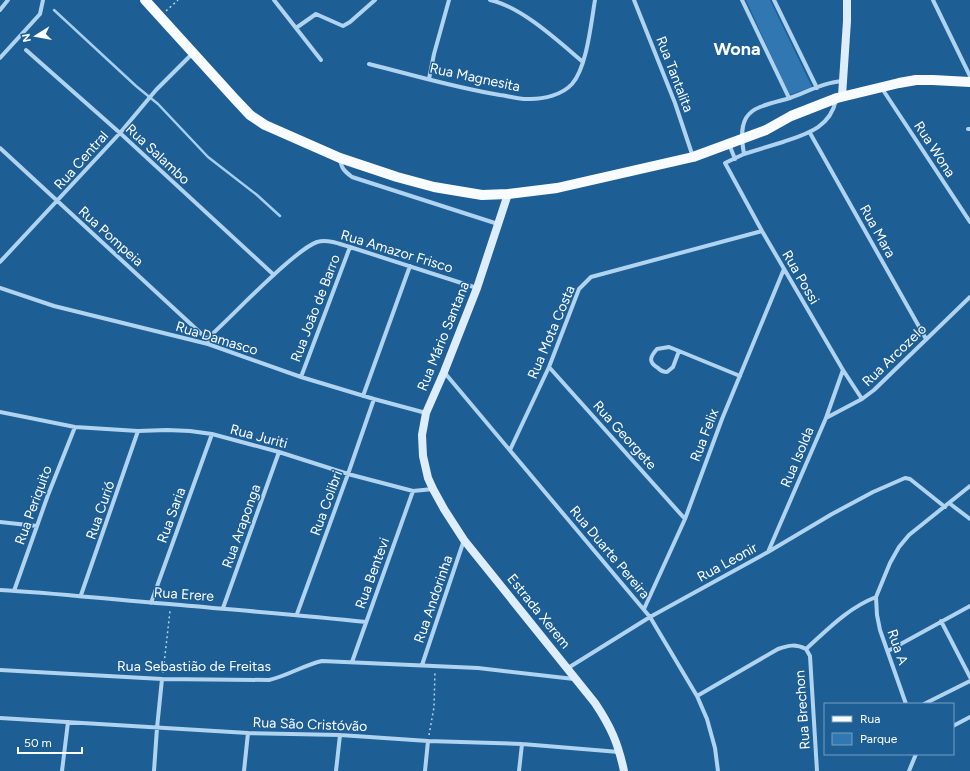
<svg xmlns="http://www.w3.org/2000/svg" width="970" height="771" font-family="Figtree,sans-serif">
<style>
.green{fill:#3178b3}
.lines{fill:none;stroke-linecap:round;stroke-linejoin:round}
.stream{stroke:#a4cff1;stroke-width:2.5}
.path{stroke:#b0d3ef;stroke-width:1.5;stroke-dasharray:2 3;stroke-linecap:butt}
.street{stroke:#b0d3ef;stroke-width:4}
.secondary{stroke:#deedfb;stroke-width:8}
.primary{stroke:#f8fcff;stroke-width:10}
.labels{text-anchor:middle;stroke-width:3;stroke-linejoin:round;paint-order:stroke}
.street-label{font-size:14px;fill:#fff;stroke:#1d5e95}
.district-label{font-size:18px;font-weight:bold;fill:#fff;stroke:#1d5e95}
</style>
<rect width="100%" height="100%" fill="#1d5e95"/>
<path class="green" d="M746,0H770L812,87L789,95Z"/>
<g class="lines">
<path class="stream" d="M54,10L136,86L158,104L208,157L257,195L280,216"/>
<path class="path" d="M166,11L178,0
M163,673L170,611
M429,735L434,707L435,671"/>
<path class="street" d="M274,0L321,60
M490,0C522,7 558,41 583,62
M634,0L675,103L693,157
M742,0L789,98
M774,0L817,88
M933,0L970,76
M0,10L8,0
M296,28L316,14L343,26L350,22L375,0
M26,50L120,133L274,275
M0,58L40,14L43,0
M369,64C413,75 456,88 500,95C509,96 520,100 530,99C544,99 562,95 572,84C587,67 591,23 595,0
M429,79L434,54L449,0
M881,87L970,222
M836,100C830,128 806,134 783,142C770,146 757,150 744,154C742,143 740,129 746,118C749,113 755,109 760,107C770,103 780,101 790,98C807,92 825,82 843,81
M968,129H970
M810,133L926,339
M729,144L735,159
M0,148L207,339
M744,154L725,163L762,231L843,370L862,399
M340,158C341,168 344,171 352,177L498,224
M0,262L120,133L156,90L192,54
M0,288L54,306L208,344L301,377L374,399L426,413
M208,344L207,339C234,314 259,287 287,263C296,256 306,246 317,242C328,239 340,244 350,247L477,288
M679,351L673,367L667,372C663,372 661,371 658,368C648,362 650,357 657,349L669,347L679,351L740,376
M549,367L685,519
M444,372L650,617L697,696L707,719L715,748L718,771
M301,377L350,247
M363,396L410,266
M0,412L75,427L138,431L167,430L190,431L212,434L279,452L348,474L413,491L433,489
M826,418L862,399L874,390L970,297
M510,450L549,367L579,289L591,277L762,231
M949,503L970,519
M0,522L37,526
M768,552L826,418L843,370
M0,590C57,593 113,600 169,604C235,610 300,615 366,622
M14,591L48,495L75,427
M81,595L138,431
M151,603L212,434
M223,608L279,452
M644,609L685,519L722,419L784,269
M297,614L348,474L374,399
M941,621L970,677
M806,649L810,656L817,771
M888,651L970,606
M352,662L413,491
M422,665L464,540
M568,668L650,617L768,552L832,514L873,492L905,478L910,479L945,507
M0,670L162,679L269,680C287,676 304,665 322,661L478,668L574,679
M697,696L778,649C789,645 796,644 806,649C828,629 848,608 876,597
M906,704L880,630L877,615L876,597L890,563L899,547L909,535L970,486
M924,704L970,681
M0,718L248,733L340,735L428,741L522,744L619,752
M953,726L970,717
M62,771L68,722
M154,771L157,728L162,679
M244,771L248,733
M336,771L340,735
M425,771L428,741
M519,771L522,744
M909,771L916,754"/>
<path class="secondary" d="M842,96L847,21V0
M508,194L477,288L444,372L426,413L422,435L423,456L428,478L433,489L444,509L464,540L595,703C611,727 618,743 624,771"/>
<path class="primary" d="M145,0L234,98L250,115L265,125L340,158L397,177L434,187L482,195L508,194L557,188L693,157L766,130L791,116L837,98L899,83L916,80H933L970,82"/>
</g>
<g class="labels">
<g class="street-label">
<text transform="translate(675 74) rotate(69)" y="5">Rua Tantalita</text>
<text transform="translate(475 77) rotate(12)" y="5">Rua Magnesita</text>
<text transform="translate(935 149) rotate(57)" y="5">Rua Wona</text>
<text transform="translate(158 154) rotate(43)" y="5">Rua Salambo</text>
<text transform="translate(81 160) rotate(-48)" y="5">Rua Central</text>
<text transform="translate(878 231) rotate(61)" y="5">Rua Mara</text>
<text transform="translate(111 236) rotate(42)" y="5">Rua Pompeia</text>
<text transform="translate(397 251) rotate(17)" y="5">Rua Amazor Frisco</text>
<text transform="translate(801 277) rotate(60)" y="5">Rua Possi</text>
<text transform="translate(315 308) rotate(-69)" y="5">Rua Joāo de Barro</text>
<text transform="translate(551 332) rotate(-67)" y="5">Rua Mota Costa</text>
<text transform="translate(443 336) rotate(-68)" y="5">Rua Mário Santana</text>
<text transform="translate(217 338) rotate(17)" y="5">Rua Damasco</text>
<text transform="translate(894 355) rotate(-44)" y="5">Rua Arcozelo</text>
<text transform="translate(625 435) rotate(48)" y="5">Rua Georgete</text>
<text transform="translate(704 435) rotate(-69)" y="5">Rua Felix</text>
<text transform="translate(259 436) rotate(15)" y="5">Rua Juriti</text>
<text transform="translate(797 457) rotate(-67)" y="5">Rua Isolda</text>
<text transform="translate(326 503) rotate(-70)" y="5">Rua Colibri</text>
<text transform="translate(33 505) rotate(-70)" y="5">Rua Periquito</text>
<text transform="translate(100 510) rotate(-71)" y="5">Rua Curió</text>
<text transform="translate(171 515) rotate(-70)" y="5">Rua Saria</text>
<text transform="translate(241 526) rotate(-70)" y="5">Rua Araponga</text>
<text transform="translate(610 552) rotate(50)" y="5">Rua Duarte Pereira</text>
<text transform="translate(727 562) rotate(-29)" y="5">Rua Leonir</text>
<text transform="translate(372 573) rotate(-70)" y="5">Rua Bentevi</text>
<text transform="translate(184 594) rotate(4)" y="5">Rua Erere</text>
<text transform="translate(433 599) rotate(-71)" y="5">Rua Andorinha</text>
<text transform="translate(539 611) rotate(51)" y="5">Estrada Xerem</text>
<text transform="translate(898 647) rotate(71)" y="5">Rua A</text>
<text x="194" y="671">Rua Sebastião de Freitas</text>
<text transform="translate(802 710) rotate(-94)" y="5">Rua Brechon</text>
<text transform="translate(310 724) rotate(2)" y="5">Rua São Cristóvão</text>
</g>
<g class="district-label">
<text x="737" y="55">Wona</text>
</g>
</g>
<rect x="824" y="703" width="130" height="52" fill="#1d5e95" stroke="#779ebf"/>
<rect x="832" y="716" width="20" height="6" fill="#f8fcff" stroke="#779ebf"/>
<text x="860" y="723" font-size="12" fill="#ffffff">Rua</text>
<rect x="832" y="733" width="20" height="12" fill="#3178b3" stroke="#779ebf"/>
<text x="860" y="743" font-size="12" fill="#ffffff">Parque</text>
<g transform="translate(36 36) rotate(259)" stroke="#1d5e95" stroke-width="3" paint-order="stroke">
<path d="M0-3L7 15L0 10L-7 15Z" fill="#ffffff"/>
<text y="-6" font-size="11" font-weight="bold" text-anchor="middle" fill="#ffffff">N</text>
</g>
<path d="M18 747v6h64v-6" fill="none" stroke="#ffffff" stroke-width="2"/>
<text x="24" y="747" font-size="12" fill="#ffffff" stroke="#1d5e95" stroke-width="3" paint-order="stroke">50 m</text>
</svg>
